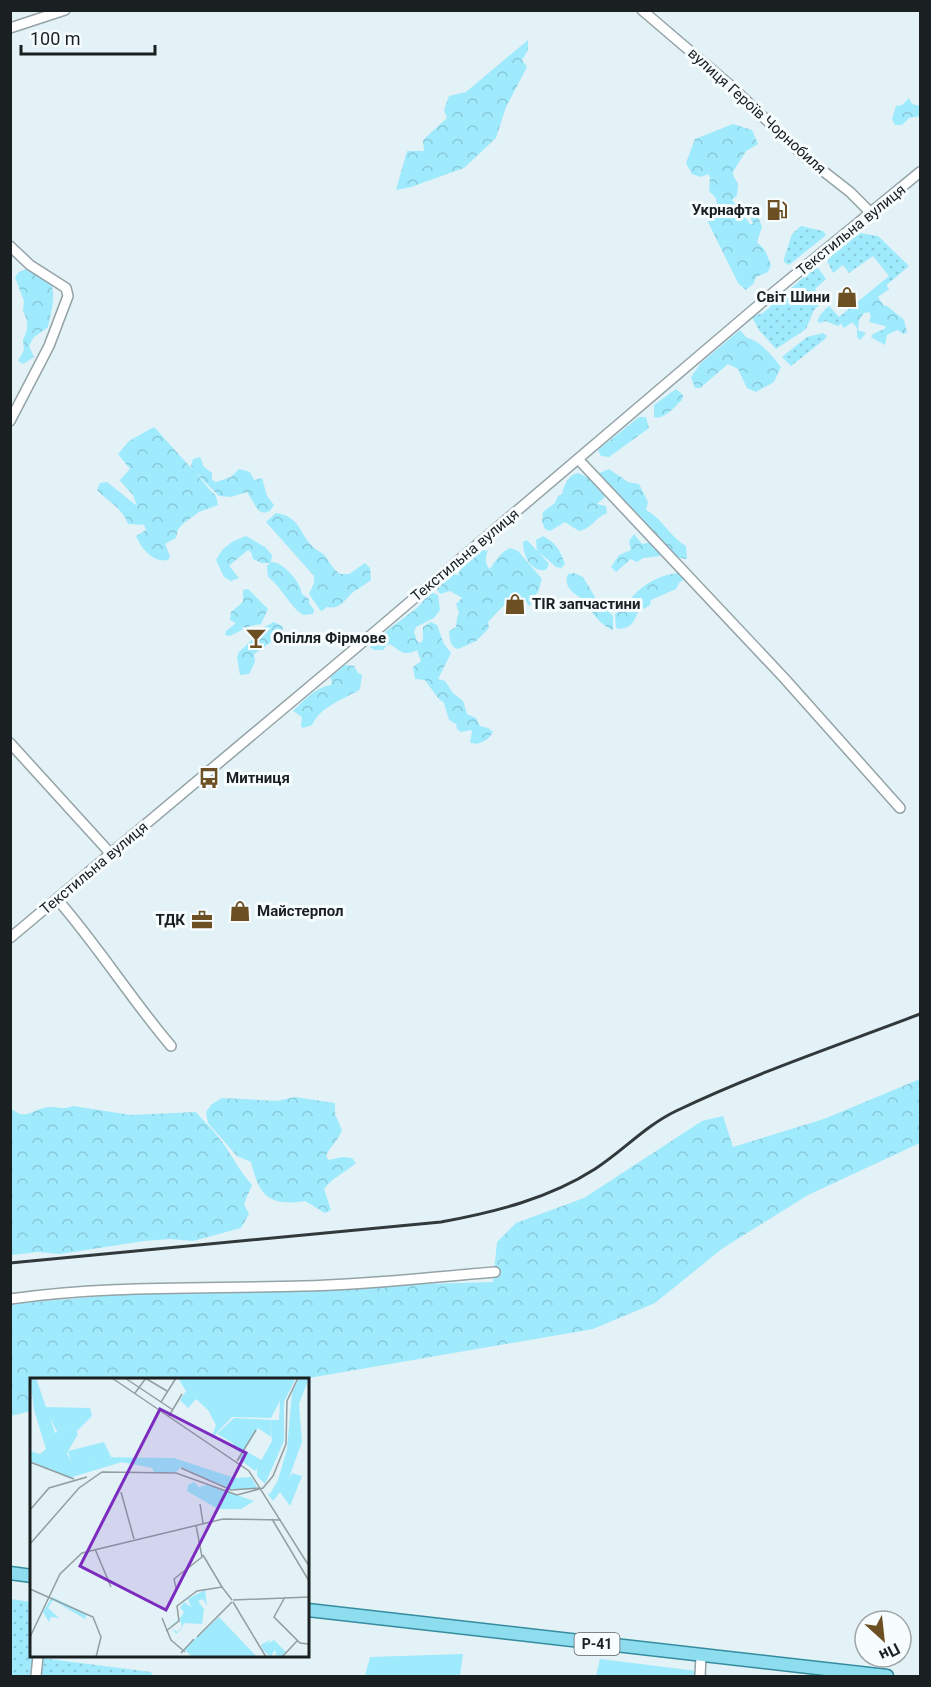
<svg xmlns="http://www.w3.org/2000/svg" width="931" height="1687" font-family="Roboto,sans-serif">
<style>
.grass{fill:url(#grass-dots)}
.forest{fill:url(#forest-crowns)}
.garden{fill:#9feafd}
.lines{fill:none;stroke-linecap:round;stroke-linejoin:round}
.minor-casing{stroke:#94a3a7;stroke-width:12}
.major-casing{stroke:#358c9f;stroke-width:15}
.minor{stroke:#fff;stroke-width:9}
.major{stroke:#8eddee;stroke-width:12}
.rail{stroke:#31393a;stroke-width:3}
.labels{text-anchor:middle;stroke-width:6;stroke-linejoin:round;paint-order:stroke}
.shield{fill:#f7fdff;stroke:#5c6264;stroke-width:1.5}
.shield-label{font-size:14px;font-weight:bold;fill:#1a2021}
.street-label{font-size:15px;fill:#1a2021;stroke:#f7fdff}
.poi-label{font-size:15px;font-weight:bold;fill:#1a2021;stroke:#f7fdff;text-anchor:start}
.inset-road{fill:none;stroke:#929ea1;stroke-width:1.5}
.view{fill:#7b2cbf;fill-opacity:0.15;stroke:#7b2cbf;stroke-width:3}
.inset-edge{fill:none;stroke:#1a2021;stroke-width:3}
</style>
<defs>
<pattern id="grass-dots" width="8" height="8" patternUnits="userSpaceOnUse" patternTransform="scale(1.5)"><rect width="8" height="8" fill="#9feafd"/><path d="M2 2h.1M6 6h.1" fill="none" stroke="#88c8d9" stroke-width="1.8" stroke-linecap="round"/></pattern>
<pattern id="forest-crowns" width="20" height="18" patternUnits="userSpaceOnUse" patternTransform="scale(1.5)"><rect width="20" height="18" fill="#9feafd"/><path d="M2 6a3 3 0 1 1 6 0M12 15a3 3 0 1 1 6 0" fill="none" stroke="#88c8d9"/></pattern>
</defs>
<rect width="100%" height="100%" fill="#e2f2f6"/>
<path class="grass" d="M801,226L823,231L826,235L789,265L784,262V259L792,234Z
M860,233L878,236L909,266L838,326L825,321L820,323L817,321L821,314L829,306L839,317L889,276L873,256L849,273L843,265L833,273L827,261L846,239Z
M814,268H818L826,279L815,289L824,300L814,310L806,329L776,349L759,330L752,317L763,313Z
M823,333L827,336L825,339L791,366L782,357L807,337Z
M10,1599L31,1602L32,1656H35L33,1676H11Z
M41,1658L151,1672L153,1676H40Z"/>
<path class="forest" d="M528,40V50L522,60L527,67L506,107L496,138L464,168L411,187L396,190L407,151H424L423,140L447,118L444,110L449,96L466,92Z
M909,98L912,104L920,106V116L909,118L902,125H895L892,119L896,106L902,105Z
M733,124L752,130L758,144L746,151L733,172V175L738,184L737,195L732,200L750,224H753L747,207L753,206L755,209L762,227L757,242L765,250L771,265L768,272L756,277L754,283L746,290L738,283L708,222L706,216L717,204L716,198L709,191L710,177L708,174L701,177L692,174L686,163L695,139Z
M26,269C62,275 54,299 48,327L34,337L29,346L34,357L23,364L18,361L24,350L23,340L27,330V320L23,311L24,301L15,277L19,272Z
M882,283H885L889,289L878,297L883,305L887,306L904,320L907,332L904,334L897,330L887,335L885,345L871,337L873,334L886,328L885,326L869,322L871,316L869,312L864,313L859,320L858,330L866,333L860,340L857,337V328L853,323H851L844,328L839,321Z
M740,330L747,338C760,340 773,357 781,367L774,382L756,392L747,388L738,369L728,364L700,388H695L691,377L701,363Z
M676,389L683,395L682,400C674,407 665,420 654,417V405Z
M639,417H646L649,428L609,457L601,456L598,450Z
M154,427L193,470L191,466L193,459L200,457L204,467L212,473V480L216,482L231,477L239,469L250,472L254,480L262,478L267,496L274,505L270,511L264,513L258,510L247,492L231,497L219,496L196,473L209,489L216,496L218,505L199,512L184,523L178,529L176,538L165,544L170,556L168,560C153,563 142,549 136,536L146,530L144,525L128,524C121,506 109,503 97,490L100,483L107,482L137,506L133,495L121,482L120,480L130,469L118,454L129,441Z
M609,469L628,482L639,484L648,502L646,510C662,518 670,537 686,546L687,559C667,557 657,546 650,528L637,522L597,474Z
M578,473L591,479L605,497L597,504L606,506L607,513C596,517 590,530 579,531L565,522L550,531L545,529L542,522L543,512L555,503L558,496L562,494C564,485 568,475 578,473Z
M276,513C301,517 298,532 313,547C317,551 322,552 325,556C330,563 333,569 340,574H349L365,563L370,568L371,580C365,585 355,590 351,594C344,601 339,610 327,607L322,611L320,610L309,594L314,583V576L266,522Z
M634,534L642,544L651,542L660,552V556L643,558L637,562L631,559L616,572L611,567L619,555L631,550L629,541Z
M246,536L265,547L272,555L271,562C283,561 301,583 302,594L309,599V603L314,610L313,614L303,615C288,605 282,587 268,577L267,566L270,563H262L253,559L251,552L248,550L230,565V567L239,578L231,581L224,577L216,560C223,546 232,541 246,536Z
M543,536C556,543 560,550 565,564L561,568L556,567L538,551L549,564L546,570C530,572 523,555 523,542L527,540L537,551L536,540Z
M510,548L518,551L542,579L538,592L533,597L534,600L529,606L525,600L519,596L512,597L488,622L489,628L476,641L458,649C449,646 450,639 449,631L456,627L457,618L459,613L456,604L462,598L450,591L440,594L436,588L439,584L440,579L451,573L458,575L464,561L483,550L488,551C485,557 485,566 490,569C495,561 501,552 510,548Z
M574,573L583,577L595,597L613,616V630C599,625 592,611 583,600C579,596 572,593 569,588C566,583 566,578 568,574Z
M677,573L682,575L683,580L679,583L676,589L651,600L650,605L637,613C635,623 627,631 616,628L615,614C623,609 626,604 632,597C645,583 658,576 677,573Z
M248,589L268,609L261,624L250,626L230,636L225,635L226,631L236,623L230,620L231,612L243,602V590Z
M431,592L438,595L440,610L434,618L416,627L414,632L417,641L421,643L423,639V627L431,622L437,625L444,644L451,653L438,679L445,681L453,693L463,701L467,714L476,718L480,726L488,728L493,732C489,740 477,747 470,742L472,732L471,730L461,732L457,729L456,724L449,720L444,703L438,698L425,680L415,679L413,667L421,661L417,650C404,657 400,651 390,644L386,646L383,650H374L370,647L373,641L417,608Z
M274,622L282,626L284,633L254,654L255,662L249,674L240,675L237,657L239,652L266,626Z
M345,665L354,666L358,673L362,675L360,689C356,693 352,693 348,696C333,704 319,710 312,725L303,728L301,726L302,717L293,711C306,699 314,688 331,685L332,682L330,677Z
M920,1079V1143L808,1195L723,1248L655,1303L593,1329L303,1379L32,1380L31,1411L11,1416V1304L150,1292L493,1282L497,1242L516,1223L584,1198L702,1121L723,1116L733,1147L824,1119Z
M295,1097L335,1103V1114L342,1130C338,1141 330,1146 326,1156L329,1160L342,1157L352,1158L356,1163C346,1172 332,1178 324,1189L331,1210L325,1213L305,1201C268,1207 259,1195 251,1162L237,1156L208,1123L206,1112L212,1104L222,1098L277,1101Z
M73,1106L131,1115L196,1112C203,1121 213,1129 219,1138C231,1153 239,1171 252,1185L244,1204L249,1214L241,1228L193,1241L170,1239L144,1241L60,1254L39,1252L11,1255V1108C27,1123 33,1107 50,1107C61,1107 62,1110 73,1106Z"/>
<path class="garden" d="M463,1654L460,1676H365L370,1657Z
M600,1659L697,1671V1676H596Z"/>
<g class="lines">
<defs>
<path id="minor" d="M642,10L731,86L804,156L850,192L871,213
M10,28L65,10
M10,246L30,265L66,288L68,296L49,346L10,421
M578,459L785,679L900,808
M10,743L111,854
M57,899C98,946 131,999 171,1046
M10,938L364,641L774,292L920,172
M10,1299C107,1285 206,1289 303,1286C367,1285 431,1277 495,1272
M36,1676L38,1656
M700,1676L701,1656"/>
<path id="major" d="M10,1573L32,1576
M308,1610L887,1676"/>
</defs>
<use href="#minor" class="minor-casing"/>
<use href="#major" class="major-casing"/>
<use href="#minor" class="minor"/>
<use href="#major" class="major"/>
<path class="rail" d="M10,1263L441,1222C495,1212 548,1199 595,1169C623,1151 645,1126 676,1111C755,1073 839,1045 920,1014"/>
</g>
<defs>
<symbol id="fuel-bare" viewBox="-9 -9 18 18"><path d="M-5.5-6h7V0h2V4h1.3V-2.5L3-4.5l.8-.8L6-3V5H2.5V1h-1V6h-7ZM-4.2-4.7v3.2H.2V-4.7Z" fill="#6d4f24" stroke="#f7fdff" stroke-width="2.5" paint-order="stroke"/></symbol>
<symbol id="shop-bare" viewBox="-9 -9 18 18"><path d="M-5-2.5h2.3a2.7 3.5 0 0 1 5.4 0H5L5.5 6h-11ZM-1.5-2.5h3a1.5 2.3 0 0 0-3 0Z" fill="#6d4f24" stroke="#f7fdff" stroke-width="2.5" paint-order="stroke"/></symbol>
<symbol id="bar-bare" viewBox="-9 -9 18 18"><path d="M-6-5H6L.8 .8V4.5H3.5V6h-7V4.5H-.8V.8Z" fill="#6d4f24" stroke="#f7fdff" stroke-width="2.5" paint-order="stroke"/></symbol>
<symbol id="bus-bare" viewBox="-9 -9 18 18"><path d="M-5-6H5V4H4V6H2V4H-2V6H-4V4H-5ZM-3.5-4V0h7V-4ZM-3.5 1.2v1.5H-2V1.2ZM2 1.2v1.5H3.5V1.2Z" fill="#6d4f24" stroke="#f7fdff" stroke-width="2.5" paint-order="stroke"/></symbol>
<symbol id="office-bare" viewBox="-9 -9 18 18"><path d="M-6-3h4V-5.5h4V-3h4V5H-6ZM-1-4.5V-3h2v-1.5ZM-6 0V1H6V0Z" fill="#6d4f24" stroke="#f7fdff" stroke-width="2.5" paint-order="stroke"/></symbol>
</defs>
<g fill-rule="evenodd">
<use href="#fuel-bare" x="762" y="195" width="30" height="30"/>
<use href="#shop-bare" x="832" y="282" width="30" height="30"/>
<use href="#shop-bare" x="500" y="589" width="30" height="30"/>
<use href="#bar-bare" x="241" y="623" width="30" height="30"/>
<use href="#bus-bare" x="194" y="763" width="30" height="30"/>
<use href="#shop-bare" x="225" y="896" width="30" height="30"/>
<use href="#office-bare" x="187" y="905" width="30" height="30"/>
</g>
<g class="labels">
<rect class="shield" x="574.5" y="1633" width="45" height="22" rx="4.5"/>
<g class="shield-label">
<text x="597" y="1649">Р-41</text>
</g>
<g class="street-label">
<text transform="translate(757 111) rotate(42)" y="5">вулиця Героїв Чорнобиля</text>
<text transform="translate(851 230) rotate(-39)" y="5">Текстильна вулиця</text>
<text transform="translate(465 555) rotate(-40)" y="5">Текстильна вулиця</text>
<text transform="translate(94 868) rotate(-40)" y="5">Текстильна вулиця</text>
</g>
<g class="poi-label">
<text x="760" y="215" text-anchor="end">Укрнафта</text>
<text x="830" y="302" text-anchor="end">Світ Шини</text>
<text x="532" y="609">TIR запчастини</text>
<text x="273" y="643">Опілля Фірмове</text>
<text x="226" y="783">Митниця</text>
<text x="257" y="916">Майстерпол</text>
<text x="185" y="925" text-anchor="end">ТДК</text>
</g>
</g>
<g transform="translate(30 1378)">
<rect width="279" height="279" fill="#e2f2f6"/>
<path d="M204,40L240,42L241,59L228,50L214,72L233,83L225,93L209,81L212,76L202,69L203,65L187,56ZM74,64L82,81L63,79L55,82L57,85L42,86L38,73ZM241,261L237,266L244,262L256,274L251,279L246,277L245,271L241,279L233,272L231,267Z" fill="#9feafd"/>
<path d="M0,0H6L25,55L41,48L48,56L37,75L42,85L64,79L144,80L205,100L221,99L228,111H200L151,89L146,94H124L122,90L92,84L39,100L0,83V73L10,76L16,71L4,32ZM148,0H266L254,24V63L235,106L227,98V90L242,63L240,42H249L250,23L241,40L202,39L181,61L186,47L178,32L166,21L158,30L150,22L156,13ZM269,0H279L269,26L272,64L257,105L243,123L237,115L240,116L248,102L257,71L262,15ZM164,104L169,109L177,107L224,123L211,131H188L157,113L158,107ZM175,212L177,228L173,221L168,223L174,231L172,246L154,245L152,250L146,256L142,250L147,254L152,249L150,241L137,251L151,239L154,234L150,230L154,224L161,229L158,221ZM22,219L57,236L55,241L23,222L18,230L29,240L21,239L19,244L13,234Z" fill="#9feafd"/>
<path d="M262,95L272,98L260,128L250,114Z" fill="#9feafd"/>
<path d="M14,29L60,30L62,38L46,54L38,49L30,59ZM189,239L227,279H162L154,271Z" fill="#9feafd"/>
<path class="inset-road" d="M82,0L219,93L279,188M95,0L143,32M115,0L137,13M105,15L116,0M131,24L146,0M139,38L152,16M207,83L226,52M0,84L44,101M151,90L201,112L230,110M91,114L104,161M170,126L173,145M0,132L19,110L57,99M242,141L279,203M0,166L49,110L72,94L146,95L207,117L233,110L243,98L256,66L257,23L268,0M65,171L81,209M173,177L192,209M146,210L144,201L172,179L166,147M0,211L63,239L71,259L66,279M255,219L244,239L270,265L279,266M203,222L279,219M203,224L236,279M132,240L141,262L155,274M136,253L149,243L147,228L167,213L192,209L202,222M0,259L30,196L52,175L193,141L251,142M167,259L202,224M151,275L164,261M252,279L267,263"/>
<path class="view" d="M130,31L216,75L136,232L50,188Z"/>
<rect width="279" height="279" class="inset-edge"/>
</g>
<rect width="931" height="1687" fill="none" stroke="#1a2021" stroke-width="24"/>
<g transform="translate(883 1639) rotate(153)"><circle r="28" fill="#f7fdff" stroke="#9fa5a6" stroke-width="1.5"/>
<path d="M0-4.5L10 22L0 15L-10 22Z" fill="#6d4f24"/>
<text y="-9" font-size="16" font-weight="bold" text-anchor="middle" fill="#1a2021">Пн</text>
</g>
<path d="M21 45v9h134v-9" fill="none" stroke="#1a2021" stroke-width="3"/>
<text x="30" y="45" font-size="18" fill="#1a2021" stroke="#f7fdff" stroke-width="4.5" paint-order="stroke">100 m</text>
</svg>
